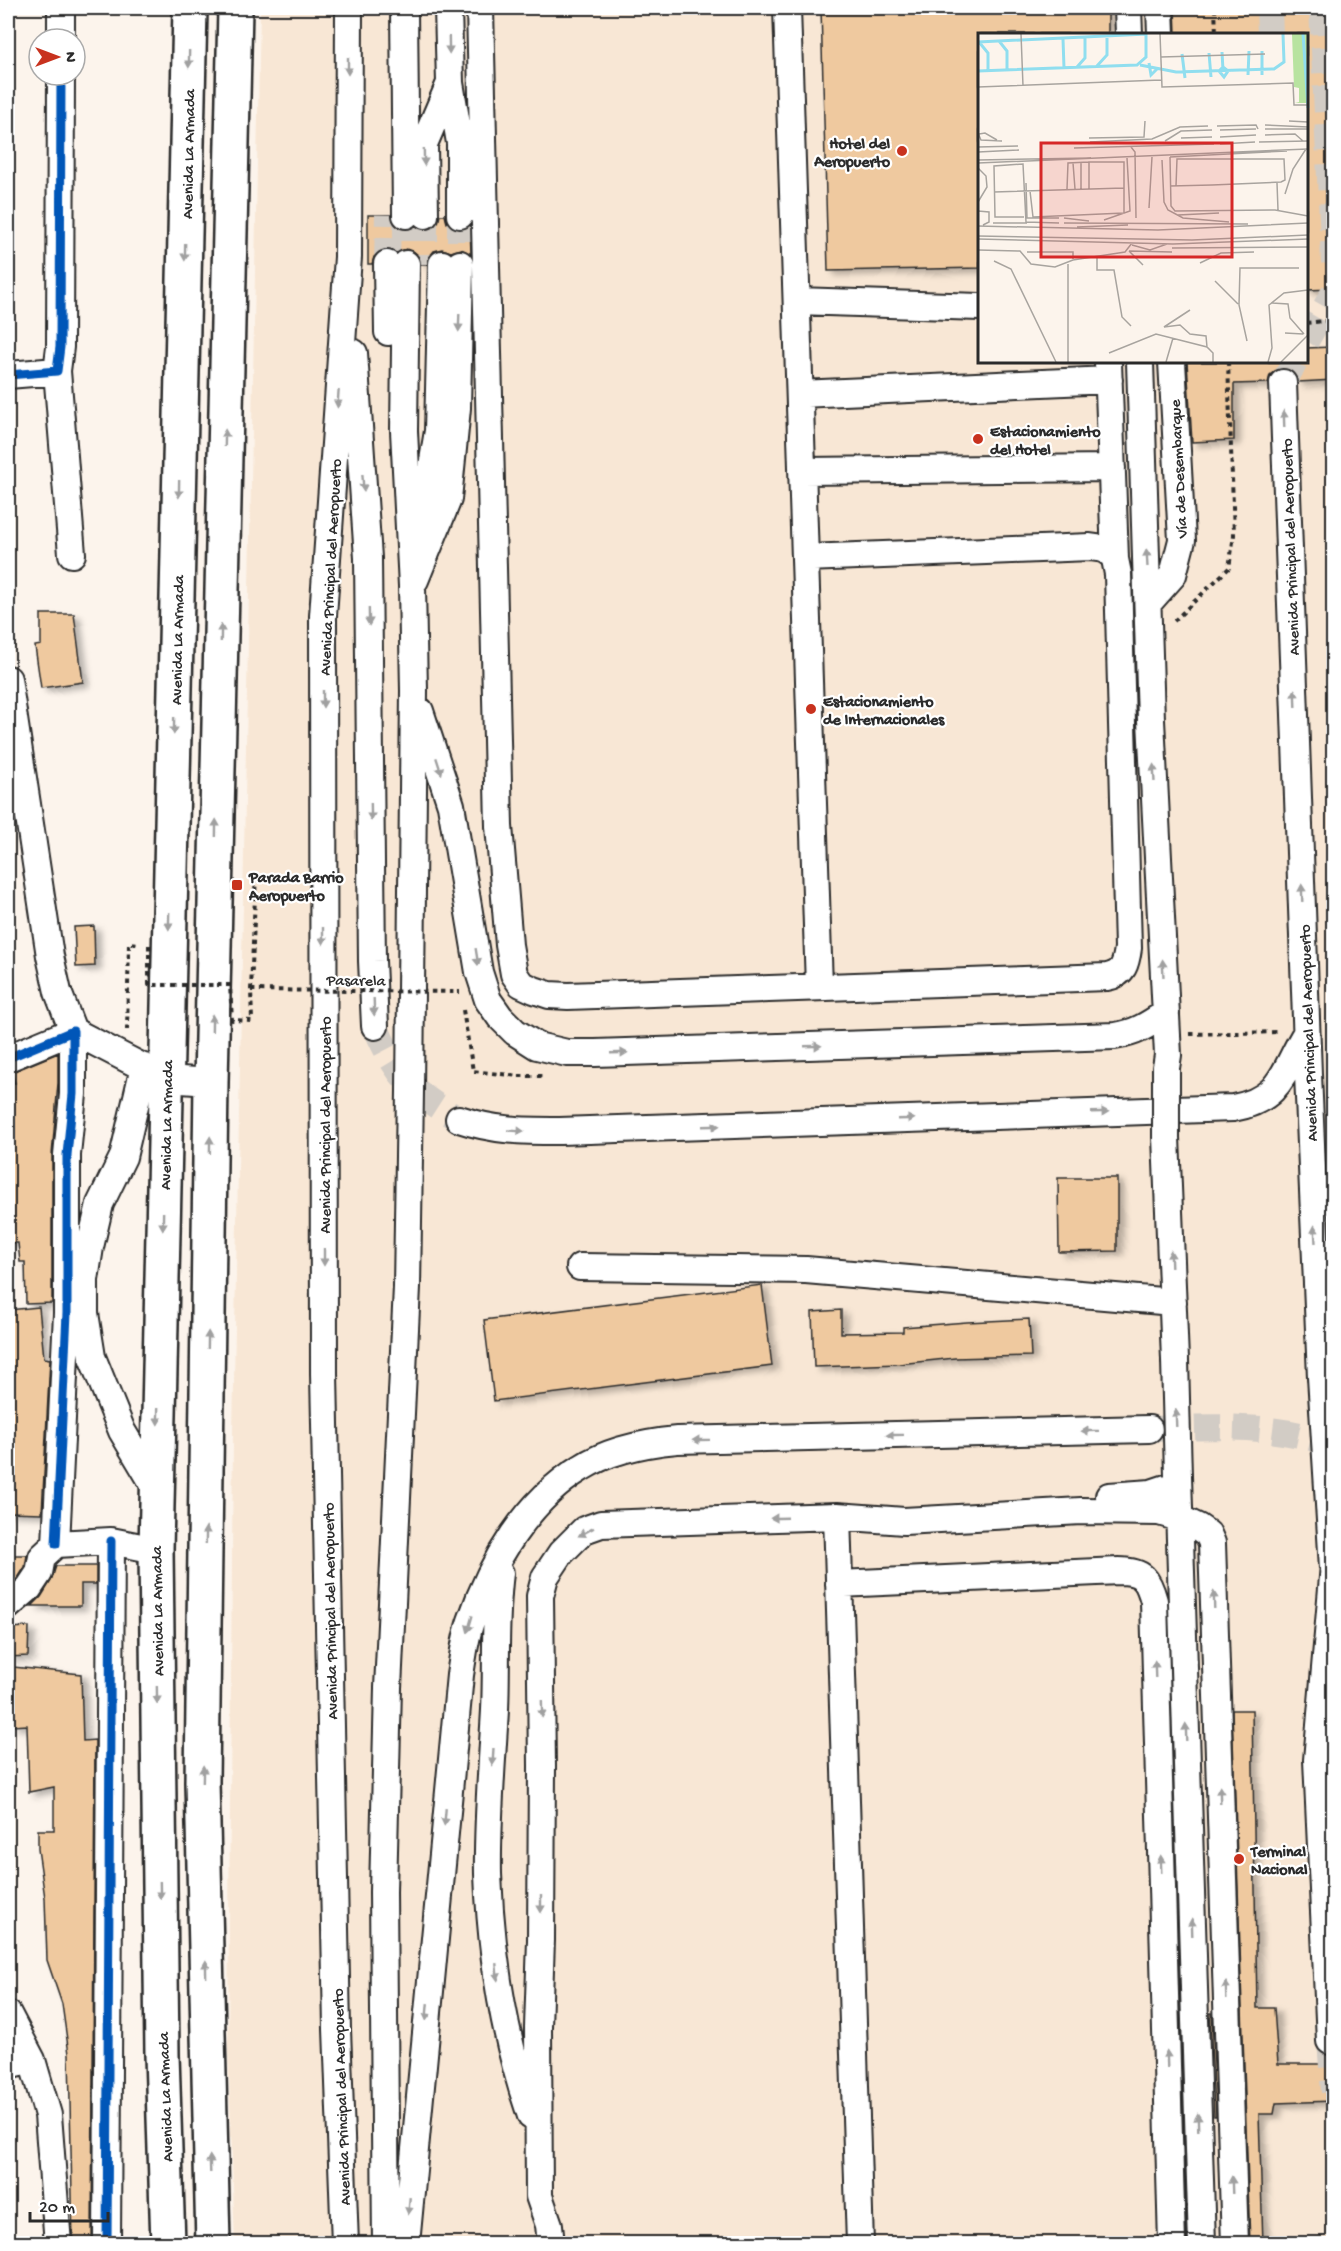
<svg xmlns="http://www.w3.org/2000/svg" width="1341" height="2251" font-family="'Gochi Hand',sans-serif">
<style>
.built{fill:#f8e7d5;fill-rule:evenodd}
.building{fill:#efc99f;stroke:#2b2b2b;stroke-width:1.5;filter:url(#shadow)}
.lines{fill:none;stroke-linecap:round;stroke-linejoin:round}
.minor-tunnel{stroke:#d2ccc5;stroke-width:26;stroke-dasharray:26 13;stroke-linecap:butt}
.minor-casing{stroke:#2b2b2b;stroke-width:30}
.major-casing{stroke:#2b2b2b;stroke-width:38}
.path{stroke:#2b2b2b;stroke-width:4;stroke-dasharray:4.5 4.5;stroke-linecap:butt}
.minor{stroke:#fff;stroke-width:26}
.major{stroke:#fff;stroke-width:33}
.minor-bridge-casing{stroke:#2b2b2b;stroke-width:30;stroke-linecap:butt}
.path-bridge{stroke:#2b2b2b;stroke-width:4;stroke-dasharray:4.5 4.5;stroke-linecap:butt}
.minor-bridge{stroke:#fff;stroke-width:26}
.cycleway-casing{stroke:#fff;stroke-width:13}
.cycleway{stroke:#0057b8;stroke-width:9}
.oneway{fill:#a0a0a0}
.poi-dot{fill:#c8321e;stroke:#fff;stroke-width:2}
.labels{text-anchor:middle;stroke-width:4.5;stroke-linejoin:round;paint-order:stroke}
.poi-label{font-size:16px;font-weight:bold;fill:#2b2b2b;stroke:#fff;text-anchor:start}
.street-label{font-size:16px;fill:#2b2b2b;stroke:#fff}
.inset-river{fill:none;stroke:#90deef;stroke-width:3}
.inset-road{fill:none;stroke:#a8a49f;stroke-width:1.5}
.view{fill:#d62828;fill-opacity:0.15;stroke:#d62828;stroke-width:3}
.inset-edge{fill:none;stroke:#2b2b2b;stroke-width:3}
</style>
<defs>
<filter id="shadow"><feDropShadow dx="6" dy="4" stdDeviation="3" flood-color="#0004"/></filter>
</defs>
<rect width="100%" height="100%" fill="#fcf4ec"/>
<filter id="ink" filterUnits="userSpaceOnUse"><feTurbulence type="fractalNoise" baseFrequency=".0167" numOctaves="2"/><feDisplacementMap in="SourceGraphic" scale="12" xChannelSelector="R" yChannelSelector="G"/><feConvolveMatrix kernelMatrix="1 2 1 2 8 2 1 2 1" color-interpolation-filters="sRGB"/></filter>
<g filter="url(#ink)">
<path class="built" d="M260,8H1333V2243L235,2244L228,2047L233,1433ZM980,34H1306V362H980Z"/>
<path class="building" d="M821,8H1108V34H980V268L828,271Z
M1175,8H1334V289L1306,290V34H1176Z
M368,215H391L393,223L399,228L406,230L416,226L425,230L432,228L438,223L440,215H445L447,223L453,228L461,230L470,226L471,254L461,249L451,252L442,249L434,251L430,256L427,264H421L419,256L413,251L406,249L396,253L386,249L379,251L374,257L372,264H368Z
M1334,347V380L1298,382L1295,375L1291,370L1282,368L1275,371L1270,375L1268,383L1234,384V440L1192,442L1187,362H1306V348Z
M41,614H74L83,682L41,688L35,646L41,645Z
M94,926L95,966L76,967L74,927Z
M58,1053V1083L52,1155V1303L26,1304L25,1262H20L18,1243H8V1125H11L10,1083H15L12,1072Z
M1058,1178H1117V1251L1059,1252Z
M762,1285L772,1366L494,1401L484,1320Z
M39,1307L44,1358L50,1359L42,1513L8,1512V1310Z
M841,1310V1333L903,1332V1327L967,1322L1029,1319L1031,1356L955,1358L899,1364L814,1367L812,1312Z
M8,1555H27L25,1567L18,1578L8,1586Z
M56,1566H96V1584H81V1606H32L41,1597L51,1581Z
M29,1627L28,1656L8,1657V1628Z
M13,1667L81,1674L83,1741L95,1740L92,2244H73L69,2054L62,2004L47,1960L45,1898L38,1849V1830H54V1787L29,1792L27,1725L12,1726Z
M1232,1710H1252L1257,2008H1274L1278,2064H1334V2101L1276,2103L1274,2114H1259L1263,2244H1250Z
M1210,2013H1212L1216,2116H1214Z"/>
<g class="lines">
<path class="minor-tunnel" d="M1269,8L1270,34
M1322,8L1334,263
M406,215V264
M425,215V264
M460,215V264
M387,264L388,215
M1306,341L1334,292
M1283,383L1295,362
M375,1026C396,1074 412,1094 459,1119
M1156,1429C1215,1426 1277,1424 1334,1445
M1330,2041L1334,2092"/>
<defs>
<path id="minor" d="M404,8L406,215
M448,8L450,83L460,143V215
M480,8L499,826L509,945L514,974L521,984L534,990L549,995L568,996L1107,977C1124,974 1126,963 1128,948L1118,574L1115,559L1111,554L1104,549L1090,547L806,558
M787,8L819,987
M1128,8L1129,34
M1160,8L1161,34
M61,39V8
M425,215L424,144L450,83
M387,264L388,332
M797,301L980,307
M354,353L368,558L372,961L375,1026
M1108,362L1115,559
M1140,362L1151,720L1168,1055L1166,1068
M57,371L72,554
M8,375L57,371L60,347L61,75
M1283,383L1308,1074L1321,1377
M800,394L1109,380
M802,471L1112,468
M420,538L438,431L442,264
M415,580L448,499L457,408L460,264
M1149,602L1173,575L1182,540L1172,362
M8,679L50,956L58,992L73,1031L166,1079L211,1082
M420,711L451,805L479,972L488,1000L500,1017L515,1032L537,1046L567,1053H595L1115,1036C1136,1033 1148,1025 1166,1013
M8,1058L73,1031V1094L67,1155V1313L56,1544
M144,1067L123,1157L100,1204L90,1247L85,1280V1313L92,1357L122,1431L156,1488
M459,1119C495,1131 523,1131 560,1131L1233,1108C1283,1099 1283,1070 1306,1033
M1166,1137L1175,1360
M580,1267L806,1270L1173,1302
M1178,1476L1202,2244
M1109,1496L1151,1493L1178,1484
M837,1516L860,2244
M500,1573C494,1619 497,1664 495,1710C492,1764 487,1820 488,1874C491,1956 504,2038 531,2116
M839,1584L1119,1571C1143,1571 1148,1579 1154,1601L1172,2244
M8,1606L29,1588L39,1573L42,1557L56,1544L111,1541L156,1550
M8,2014L32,2060L48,2115L58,2244
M1330,2041L1317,1760L1334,1565
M8,2066L32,2060
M107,2244L111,1541
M345,2244L337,2029L324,1373L323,616L348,257L349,8
M386,2244L383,1892L388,1688L407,1287L410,1091L414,691L412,586L404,431L406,264
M406,2244L460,1675C463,1657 465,1638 471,1621C491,1562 527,1501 581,1468C609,1450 645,1443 677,1440L1149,1429
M551,2244L549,2225L539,2196L538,2027L541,1940L542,1766L540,1596L545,1577L561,1553L584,1530L601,1524L837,1516L904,1521L1081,1511L1159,1512L1179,1518L1198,1527L1208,1534L1212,1543L1235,2244"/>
<path id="major" d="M168,2244L162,2055L156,1550L190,8
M213,2244L202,1782L211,1082L235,8"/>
</defs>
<use href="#minor" class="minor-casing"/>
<use href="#major" class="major-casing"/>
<path class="path" d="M1215,8L1216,34
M1306,323L1334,320
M1174,621L1229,568L1234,535L1228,362
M251,990L256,873
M463,1010L473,1071L518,1076H545
M127,1030L129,943L140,944
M1190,1034L1279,1032"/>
<use href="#minor" class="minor"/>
<use href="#major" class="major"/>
<defs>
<path id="minor-bridge" d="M1166,1068V1137
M1175,1360L1178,1476
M1321,1377L1333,1568"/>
</defs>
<use href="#minor-bridge" class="minor-bridge-casing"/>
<path class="path-bridge" d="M149,945V985H230L232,1020L252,1021L251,990L460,992"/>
<use href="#minor-bridge" class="minor-bridge"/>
<defs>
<path id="cycleway" d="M8,375L57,371L60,347L61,75
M8,1058L73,1031V1094L67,1155V1313L56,1544
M107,2244L111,1541"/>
</defs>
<use href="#cycleway" class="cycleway-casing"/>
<use href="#cycleway" class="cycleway"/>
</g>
<defs><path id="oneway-solid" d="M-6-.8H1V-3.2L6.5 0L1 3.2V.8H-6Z" transform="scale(1.5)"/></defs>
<g class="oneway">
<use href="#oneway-solid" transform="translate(449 45) rotate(89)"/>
<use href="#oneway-solid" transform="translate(189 59) rotate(91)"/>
<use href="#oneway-solid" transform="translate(348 66) rotate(90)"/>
<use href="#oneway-solid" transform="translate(424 157) rotate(89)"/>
<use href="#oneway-solid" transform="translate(185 252) rotate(91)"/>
<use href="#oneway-solid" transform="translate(459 323) rotate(92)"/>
<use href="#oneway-solid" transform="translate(338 399) rotate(94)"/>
<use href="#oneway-solid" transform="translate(1284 419) rotate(-92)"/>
<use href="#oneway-solid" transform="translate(225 438) rotate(-89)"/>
<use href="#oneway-solid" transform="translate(363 483) rotate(86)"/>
<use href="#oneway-solid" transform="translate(179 489) rotate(91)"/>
<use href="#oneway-solid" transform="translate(1147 558) rotate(-93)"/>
<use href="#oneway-solid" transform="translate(369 617) rotate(89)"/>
<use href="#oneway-solid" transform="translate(221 633) rotate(-89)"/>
<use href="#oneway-solid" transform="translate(1295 698) rotate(-92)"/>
<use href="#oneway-solid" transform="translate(323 699) rotate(90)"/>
<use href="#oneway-solid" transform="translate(174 726) rotate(91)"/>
<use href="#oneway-solid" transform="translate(439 766) rotate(72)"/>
<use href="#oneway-solid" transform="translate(1154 773) rotate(-93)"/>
<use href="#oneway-solid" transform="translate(371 812) rotate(89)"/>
<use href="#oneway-solid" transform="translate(216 828) rotate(-89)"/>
<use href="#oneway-solid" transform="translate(1302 893) rotate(-92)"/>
<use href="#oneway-solid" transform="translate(169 921) rotate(91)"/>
<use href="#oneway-solid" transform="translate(323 936) rotate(90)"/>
<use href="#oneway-solid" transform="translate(477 957) rotate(81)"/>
<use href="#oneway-solid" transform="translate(1163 968) rotate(-93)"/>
<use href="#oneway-solid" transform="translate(374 1007) rotate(88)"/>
<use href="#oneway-solid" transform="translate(212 1023) rotate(-89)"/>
<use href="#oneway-solid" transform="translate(813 1046) rotate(-2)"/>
<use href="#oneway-solid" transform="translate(619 1053) rotate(-2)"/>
<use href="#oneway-solid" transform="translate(1100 1112) rotate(-2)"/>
<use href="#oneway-solid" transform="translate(906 1119) rotate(-2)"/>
<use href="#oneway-solid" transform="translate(711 1126) rotate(-2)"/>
<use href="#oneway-solid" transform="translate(516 1131) rotate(4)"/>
<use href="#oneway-solid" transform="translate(210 1145) rotate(-89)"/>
<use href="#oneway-solid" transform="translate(163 1221) rotate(91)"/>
<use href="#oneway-solid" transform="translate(1315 1234) rotate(-93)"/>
<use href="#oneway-solid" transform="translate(324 1257) rotate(90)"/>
<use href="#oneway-solid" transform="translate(1171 1259) rotate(-92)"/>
<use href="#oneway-solid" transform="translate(208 1340) rotate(-89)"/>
<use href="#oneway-solid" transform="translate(158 1416) rotate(91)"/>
<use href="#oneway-solid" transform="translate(1176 1418) rotate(-92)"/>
<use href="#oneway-solid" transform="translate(1090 1431) rotate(179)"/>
<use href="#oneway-solid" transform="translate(895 1435) rotate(179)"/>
<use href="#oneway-solid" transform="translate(701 1440) rotate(179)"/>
<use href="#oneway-solid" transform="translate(779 1518) rotate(178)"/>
<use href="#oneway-solid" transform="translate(586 1532) rotate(152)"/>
<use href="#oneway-solid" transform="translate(206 1535) rotate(-89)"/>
<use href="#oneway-solid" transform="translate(1214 1600) rotate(-92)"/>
<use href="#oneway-solid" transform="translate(470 1624) rotate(106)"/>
<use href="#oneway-solid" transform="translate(1155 1669) rotate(-92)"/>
<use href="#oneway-solid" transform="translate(157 1695) rotate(89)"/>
<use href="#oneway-solid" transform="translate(542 1709) rotate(89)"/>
<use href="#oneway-solid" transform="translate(1186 1732) rotate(-92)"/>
<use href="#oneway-solid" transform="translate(493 1757) rotate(93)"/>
<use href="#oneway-solid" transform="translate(203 1774) rotate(-89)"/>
<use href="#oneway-solid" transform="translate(1220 1795) rotate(-92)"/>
<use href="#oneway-solid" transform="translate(445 1817) rotate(95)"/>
<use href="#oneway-solid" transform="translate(1161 1864) rotate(-92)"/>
<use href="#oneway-solid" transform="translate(160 1890) rotate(89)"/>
<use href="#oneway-solid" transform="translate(541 1904) rotate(90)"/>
<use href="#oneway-solid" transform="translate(1192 1927) rotate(-92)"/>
<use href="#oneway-solid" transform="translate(206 1969) rotate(-91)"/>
<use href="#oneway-solid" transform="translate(497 1972) rotate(85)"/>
<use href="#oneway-solid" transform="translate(1226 1990) rotate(-92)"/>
<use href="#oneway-solid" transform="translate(427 2012) rotate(95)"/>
<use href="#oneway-solid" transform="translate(1167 2059) rotate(-92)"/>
<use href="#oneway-solid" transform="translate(1198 2122) rotate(-92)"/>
<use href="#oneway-solid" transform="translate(210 2164) rotate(-92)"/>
<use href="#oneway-solid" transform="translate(1232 2185) rotate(-92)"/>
<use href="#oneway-solid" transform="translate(409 2206) rotate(95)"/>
</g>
</g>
<g class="poi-dot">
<circle cx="902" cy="151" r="6"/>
<circle cx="978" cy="439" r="6"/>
<circle cx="811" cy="709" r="6"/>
<rect x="231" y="879" width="12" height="12" rx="3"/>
<circle cx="1239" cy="1859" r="6"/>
</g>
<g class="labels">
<g class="poi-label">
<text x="890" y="148" text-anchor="end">Hotel del<tspan x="890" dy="18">Aeropuerto</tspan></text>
<text x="990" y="436">Estacionamiento<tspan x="990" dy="18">del Hotel</tspan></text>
<text x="823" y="706">Estacionamiento<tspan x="823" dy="18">de Internacionales</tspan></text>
<text x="249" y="882">Parada Barrio<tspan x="249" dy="18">Aeropuerto</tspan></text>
<text x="1251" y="1856">Terminal<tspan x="1251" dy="18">Nacional</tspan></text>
</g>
<g class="street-label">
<text transform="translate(187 154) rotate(-89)" y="6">Avenida La Armada</text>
<text transform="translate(1177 469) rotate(-93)" y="6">Vía de Desembarque</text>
<text transform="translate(1289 547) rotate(-92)" y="6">Avenida Principal del Aeropuerto</text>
<text transform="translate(329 567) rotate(-87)" y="6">Avenida Principal del Aeropuerto</text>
<text transform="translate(176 640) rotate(-89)" y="6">Avenida La Armada</text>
<text transform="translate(356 979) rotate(1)" y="6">Pasarela</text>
<text transform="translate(1307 1033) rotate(-92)" y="6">Avenida Principal del Aeropuerto</text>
<text transform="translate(165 1125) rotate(-89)" y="6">Avenida La Armada</text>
<text transform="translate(324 1125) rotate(-90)" y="6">Avenida Principal del Aeropuerto</text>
<text transform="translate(156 1611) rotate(-91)" y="6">Avenida La Armada</text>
<text transform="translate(329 1611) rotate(-91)" y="6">Avenida Principal del Aeropuerto</text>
<text transform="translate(164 2097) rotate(-92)" y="6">Avenida La Armada</text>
<text transform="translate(340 2097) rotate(-92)" y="6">Avenida Principal del Aeropuerto</text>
</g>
</g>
<g transform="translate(978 33)">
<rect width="330" height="330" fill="#fcf4ec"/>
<path d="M314,1H330V70H317L321,69V55L316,54Z" fill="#b8e3a0"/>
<path class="inset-river" d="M325,1L330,75M85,6L86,35M21,8L29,18V37M0,9L169,1M1,9L10,20V37M284,18V42M244,19L245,37M231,20L233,44M204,21L207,45M171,30L173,42L180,35M162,32L198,39L296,36L306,29L305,1M99,34L107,25V5M118,34L129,22V5M245,34L250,38L246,44L241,38ZM0,38L159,32L168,24V1M270,42L271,18"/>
<path class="inset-road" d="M43,1L45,53M182,1L184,54L315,50L316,72H330M183,24L287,21M0,54L183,47M311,88L330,89M287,92L330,94M239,93L278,92L280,96M287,96H330M242,97L278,96M0,100L3,107L24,108M1,101L7,100L19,107M287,102L317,101L325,108M242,104L278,102M111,105L166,104L167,88M203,105L234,104M187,108L203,98L234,97M112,109L174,106L202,94L230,93M281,109L330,108M242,111L277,109M0,114L40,113M153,114L157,119L158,185M96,115L236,111M0,119L41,117M192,124L193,173L197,178L297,177L330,183M192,124L309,118M0,127L113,125M184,127L186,169L190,177L205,185L251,189M0,130L330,116M95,130L97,156M103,130V156M0,135L8,143L9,154L0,169M48,150L49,185H81M299,150L300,177M192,153L234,152L303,149L307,147L306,126H199L198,153M89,156L90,130L111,129M52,158L55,184L146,180V129H111V156M16,159L146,155M307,161L315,136L328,116M171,175L174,124M0,178L11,179V189L5,192M200,182L241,180M46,184H17L16,133L45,131L48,189L81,190M86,185L111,188M126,187L152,178L149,125M15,190H49M86,190L270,191M0,193L180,197L330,190M99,194L150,192M0,203L214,207L330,202M0,206L195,211L330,206M154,212L172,217L189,211M194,215L330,214M0,217L42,218L53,231L77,234L95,227L147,219L154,210M151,218L194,219M151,218L165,232M49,219H95V226M119,224V237H136L144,284L153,293M16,228L33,236L78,329M222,230L243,220L276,219M237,248L260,271M294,270L310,271L312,285L326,301M212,277L186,294L202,292L212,301L228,303L229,314M307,300L325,301M269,308L261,272L262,235H321M131,320L178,301L229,314L235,320V329M90,329V231M188,329L195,305M290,329L294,315L291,272L306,260L330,257M303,329L330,302"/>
<path class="view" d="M63,110H254V224H63Z"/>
<rect width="330" height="330" class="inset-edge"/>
</g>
<rect width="1341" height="2251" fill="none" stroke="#fff" stroke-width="30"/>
<rect x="15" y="15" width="1311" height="2221" fill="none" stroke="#2b2b2b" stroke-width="2" filter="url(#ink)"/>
<g transform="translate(57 57) rotate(90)"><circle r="28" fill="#ffffff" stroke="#aaaaaa" stroke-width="1.5"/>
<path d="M0-4.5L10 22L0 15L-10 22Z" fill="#c8321e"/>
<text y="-9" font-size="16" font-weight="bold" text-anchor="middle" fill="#2b2b2b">N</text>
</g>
<path d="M30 2212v9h78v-9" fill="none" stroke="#2b2b2b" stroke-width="3"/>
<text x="39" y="2212" font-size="18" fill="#2b2b2b" stroke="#ffffff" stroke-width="4.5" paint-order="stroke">20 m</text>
</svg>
